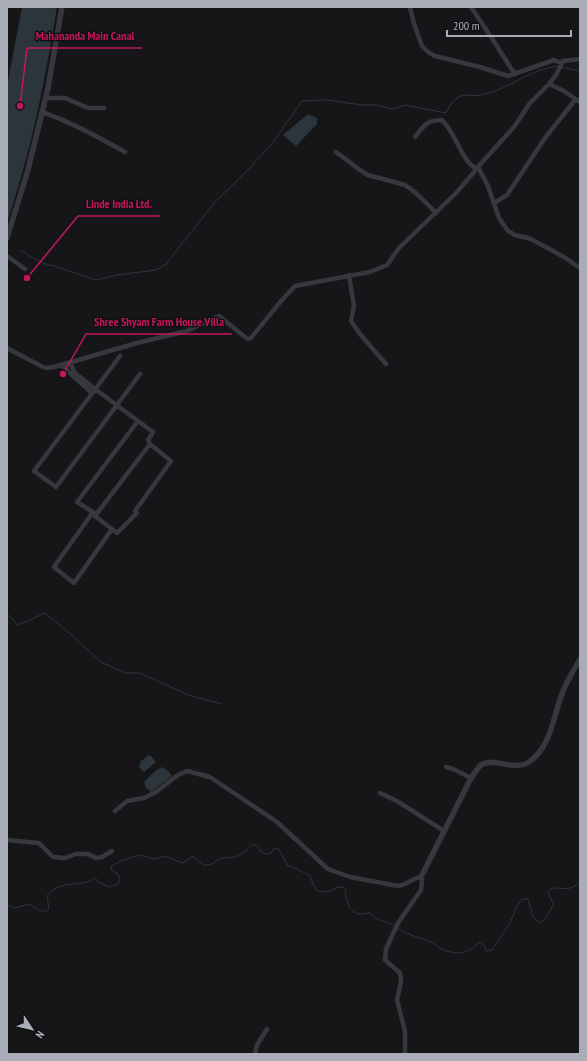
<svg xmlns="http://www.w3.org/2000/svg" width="587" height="1061" font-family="'PT Sans Narrow',sans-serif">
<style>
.water{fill:#2c353c}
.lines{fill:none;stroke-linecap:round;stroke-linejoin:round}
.stream{stroke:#2c353c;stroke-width:1}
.minor{stroke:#37383d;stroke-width:4.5}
.tertiary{stroke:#37383d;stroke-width:5.5}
.leader{fill:none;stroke:#c2185b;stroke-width:1.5}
.callout-dot{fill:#c2185b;stroke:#111113;stroke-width:1.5}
.callout-label{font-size:12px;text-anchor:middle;font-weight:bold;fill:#c2185b;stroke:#111113;stroke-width:3;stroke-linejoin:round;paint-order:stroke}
</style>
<rect width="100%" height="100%" fill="#161618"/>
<path class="water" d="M22,7H57C53,29 50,52 45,74C36,124 23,174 7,223V86Z
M308,114L317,118V124L296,146L283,135Z
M149,755L152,757L156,762L144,772L139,767L141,761Z
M162,767L168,771L172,776L151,792L146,788L144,782L155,771Z"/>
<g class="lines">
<path class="stream" d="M561,67L580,71
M21,250C28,256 46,266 55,266L96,280L117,275L156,270L167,264L176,251L185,240L214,203L247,171L274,141L302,101L327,100L362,105H377L392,109L405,105L446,113C448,109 451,103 454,100C464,92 471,97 481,95C509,90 529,69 558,66
M7,614L18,625L45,613L75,638L101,662L125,673H140L191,696L222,704
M7,905L15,908L29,904L40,911H46L49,909L47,896C61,878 78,889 95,878L99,882L109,887L118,884L120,878L117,873L112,871L111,867C119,860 129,859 139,855L155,859L165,856L183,863L193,856L203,865C212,865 212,864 218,860C223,857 229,858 234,857C242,856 248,849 253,844L258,846L260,851L266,854L271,853L273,849L278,848L288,866C295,867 301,872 309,875L316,890L320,892L330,891L338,887L345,888C346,897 347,913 360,914C363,914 366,913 370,913C378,922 385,920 395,926
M397,928C408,935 418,937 429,941C434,943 438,947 442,949C456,956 469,953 479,943L484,945L486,951L492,950L510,923L517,906L522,899H528L533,917L540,923C547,918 550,912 553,904L548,892L552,888C563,888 577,892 580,878"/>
<path class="minor" d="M410,7L414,24L422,46L428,52L435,56L480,67L508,76L554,60L561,63
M471,7L495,43L512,70L516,74
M549,84L564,91L580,102
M46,98H65L88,108H104
M42,112C71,122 98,137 125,152
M415,137C424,126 426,120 442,120C454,132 458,149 469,163C471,165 473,166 476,169
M336,152L360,170L368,175L405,185C417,192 426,203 436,213
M478,167L488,186L499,218L508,231L515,235L531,239L564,257L580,268
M494,203L507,195L545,138L575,100
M7,256L25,269
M349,275L354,306L351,321L360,334L386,364
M7,348L41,366L46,368L54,367L137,343L187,331L219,316L245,337L248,339L251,338L281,301L295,286L370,272L387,265L399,248L456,193L475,171L476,169L514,127L530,103L549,84L556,75L563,61L580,59
M120,356L34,471L56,487L140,374
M70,363L75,373L95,389L153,432L148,440L150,444L95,516
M62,366L92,393
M138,421L77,502L93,512L95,516L117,533L137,513L135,511L171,461L150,444
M93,512L54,567L74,583L112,529
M446,767L453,769L471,778
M380,793L397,801L444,831
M115,811L127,801L144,798L156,792L178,775L187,771L210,777L277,822L328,869L350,877L398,886C407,885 412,878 421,877L422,880L421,890L398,923L386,949L385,960L400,973L401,981L397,1000L405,1031V1054
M7,840L39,843L53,857L65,858L76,854H88L96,858L102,857L112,851
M255,1054L257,1045L267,1029"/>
<path class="tertiary" d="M7,238L28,170L48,88L62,7
M421,877L470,780C474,775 476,769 481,765C494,756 513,772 529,762C551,747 553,717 562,694C566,682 574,670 580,659"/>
</g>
<path class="leader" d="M20 106L27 48H142M27 278L78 216H160M63 374L86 334H232"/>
<g class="callout-dot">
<circle cx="20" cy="106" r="4"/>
<circle cx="27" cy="278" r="4"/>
<circle cx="63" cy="374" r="4"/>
</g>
<g class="callout-label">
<text x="85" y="40">Mahananda Main Canal</text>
<text x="119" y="208">Linde India Ltd.</text>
<text x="159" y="326">Shree Shyam Farm House Villa</text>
</g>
<rect width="587" height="1061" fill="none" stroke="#a8adb8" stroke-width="16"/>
<g transform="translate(32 1029) rotate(125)" stroke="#111113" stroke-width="3" paint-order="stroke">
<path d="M0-3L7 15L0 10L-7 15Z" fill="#a8adb8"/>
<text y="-6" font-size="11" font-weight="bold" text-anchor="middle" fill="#a8adb8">N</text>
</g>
<path d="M447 30v6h124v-6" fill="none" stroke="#a8adb8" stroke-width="2"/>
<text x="453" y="30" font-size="12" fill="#a8adb8" stroke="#111113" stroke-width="3" paint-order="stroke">200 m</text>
</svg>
